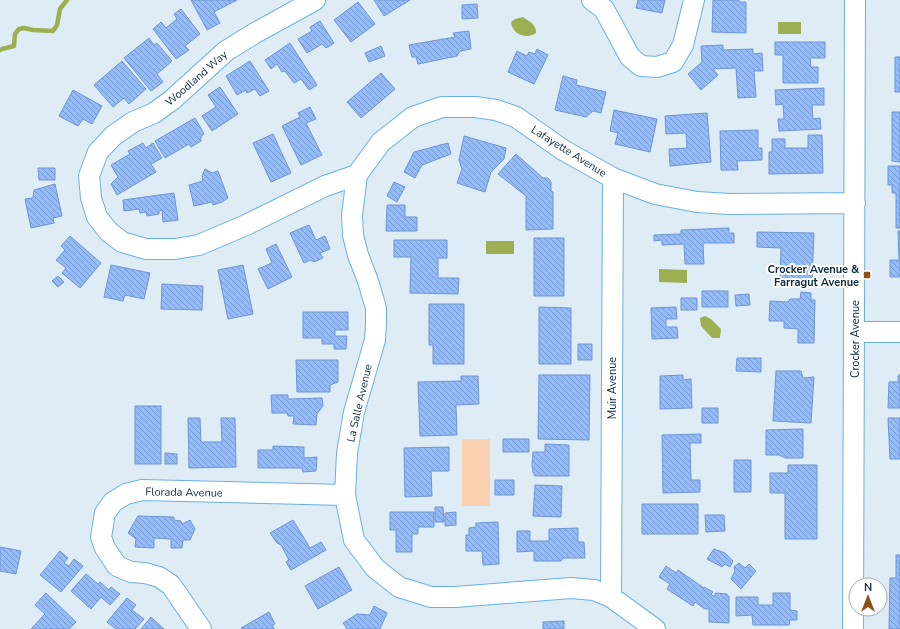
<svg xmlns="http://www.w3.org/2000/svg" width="900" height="629" font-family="'Nunito Sans',sans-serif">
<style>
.pitch{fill:#fbd0af}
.water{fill:#9cb052}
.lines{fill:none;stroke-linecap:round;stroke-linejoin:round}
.stream{stroke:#9cb052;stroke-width:4.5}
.building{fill:url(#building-back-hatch);stroke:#6e95d2}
.minor-casing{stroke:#69b1e2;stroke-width:22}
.minor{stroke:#fff;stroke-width:20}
.poi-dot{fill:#8d5012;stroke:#fff;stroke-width:1.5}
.labels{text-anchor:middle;stroke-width:4;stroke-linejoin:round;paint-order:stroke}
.street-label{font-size:11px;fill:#0c2b3e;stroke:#fff}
.poi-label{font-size:11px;font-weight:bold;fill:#0c2b3e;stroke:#fff;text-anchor:end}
</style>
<defs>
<pattern id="building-back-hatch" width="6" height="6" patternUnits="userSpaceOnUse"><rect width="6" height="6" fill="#94bcfc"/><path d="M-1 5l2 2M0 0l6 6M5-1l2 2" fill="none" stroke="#7799cd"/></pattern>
</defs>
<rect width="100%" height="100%" fill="#deecf6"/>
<path class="pitch" d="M462,439H490V506H462Z"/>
<path class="water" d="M523,17C529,21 537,25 536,33C526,40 512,34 511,22L515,19Z
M778,22H801V34H778Z
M486,241H514V254H486Z
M659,269L687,270V283L659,282Z
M705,316L711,319L721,329L720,338H712L701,326L700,318Z"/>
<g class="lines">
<path class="stream" d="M0,50L2,49L14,46L15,34L19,29L24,28L33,30L53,31L57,25L60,9L67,0"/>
</g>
<path class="building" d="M191,0H237L214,12L220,23L207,30Z
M374,0H410L384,16Z
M638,0H665L662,13L636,8Z
M713,0H739V2H746V33L712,32Z
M358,2L375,24L351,42L334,20Z
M477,4L478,18L462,19V5Z
M181,9L200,34L185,46L189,50L176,59L153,29L161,22L166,28L177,19L174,14Z
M320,21L334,43L326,48L322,44L307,53L298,39L312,31L310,27Z
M469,31L471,49L460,51L457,56L418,64L416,57H412L409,45L455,37L453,33Z
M149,38L154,45L157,43L172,61L157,74L163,82L151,91L124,58Z
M775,42H825V58H810L811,67H818V83H783V55H775Z
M290,43L317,85L309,90L301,79L294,83L285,71L282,72L277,64L271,69L265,60Z
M723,45V50L753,49V54L762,53L763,71H754L756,97L738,98L736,68L713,69L718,75L701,90L688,74L702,62L701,46Z
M381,46L385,56L369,62L365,53Z
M537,49L548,55L534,84L508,72L517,51L527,56L529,52L535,54Z
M895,57H900V92H895Z
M122,61L146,89L129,104L124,98L113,107L94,85Z
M250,61L269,91L260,96L255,89L247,93L246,90L237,95L226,76Z
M381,73L395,89L361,118L347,102Z
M563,76L577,80L576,85L606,92L601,113L593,111L586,117L555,110Z
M220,87L238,114L212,131L202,116L216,107L208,95Z
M824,88V105H812L813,119L820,118L821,129L779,131L778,119H784L783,104L776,105L775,90Z
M73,90L102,106L92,124L83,119L78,126L59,116Z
M310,107L316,119L306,123L322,155L301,165L282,126L300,117L298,113Z
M614,110L657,119L650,152L615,144L618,133L610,131Z
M892,112H900V162L892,161Z
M707,113L711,162L670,166L669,149L687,148L686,133L666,134L665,116Z
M195,118L204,134L201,136V141L191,147L189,144L165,158L155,141Z
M758,130V148H762V160L737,161L738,170H721L720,131Z
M273,134L291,173L271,182L253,143Z
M808,135H822L823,173L769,174V152H772V139H785V148H808Z
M464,136L506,148L504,159L491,172L485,192L457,183L462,169L459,160Z
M143,143L146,148L153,143L162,158L151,164L156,172L117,195L111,184L118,177L111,165L130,154L128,151Z
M448,143L451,154L422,165L415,178L404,172L414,152Z
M516,154L543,178H548L551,182V191L553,192V229L526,230V196L498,174Z
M888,166H900V228H896V193H892V185H888Z
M38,168H55V180H39Z
M205,169L212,173L218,171L228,198L222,202L213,205L212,202L194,206L189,185L203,181L202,176Z
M394,182L405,187L397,202L387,196Z
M55,184L62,216L53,218L54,223L31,228L25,199L33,198L34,190Z
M174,193L178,220L163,222L162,210L159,211V214L147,216L146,212L140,213L139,209L124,211L123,200Z
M387,205H405V217H417V231H386Z
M309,225L316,240L325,236L330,249L320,253L323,258L314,262L310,260L304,263L290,233Z
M729,228V233H734V243H703L704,264H685L684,244L662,245V240L654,241V235L681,234V230Z
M898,231H900V277H890V260H899Z
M757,232L814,233L812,281L780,280L781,248L757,247Z
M70,236L101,263L80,288L62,273L66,268L56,260L65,250L61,246Z
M534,238H564V296H534Z
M394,240H447V258H438V278H459L458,294L410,293L411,257H394Z
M276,244L292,277L268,289L258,269L272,263L266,249Z
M111,265L150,273L144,299L125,295L123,301L104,297Z
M243,265L253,314L228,319L218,270Z
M58,276L64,282L58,287L52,281Z
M162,284L203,286L202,310L161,309Z
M702,291H728V307H702Z
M801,292L811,293V300H815L814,343H798V329L784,328V321H769L770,301L788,302L790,299H800Z
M749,294L750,305L736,306L735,295Z
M681,298H697V310H681Z
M429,304H464V364H433V345H429Z
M539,307L571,308V364H539Z
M676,307L677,319H666V327H677L678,338L652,339L651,308Z
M303,312H348V330H335V336H347L346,349H334V344H322V338H303Z
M578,344H592V360H578Z
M737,358H761V372L736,371Z
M296,360H338V382L330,385V392H297Z
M776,371H801L803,378L814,377L811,423L773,421Z
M900,374V408H888L889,382H898V376Z
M539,375H590L589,440L538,439Z
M683,375V380L691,379L692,408L660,409V376Z
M461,376H478L479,404L456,405L457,435L420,436L418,382L461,381Z
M271,395H288V399L322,398L323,406L317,414L316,425L293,424L294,416H288L287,413H272Z
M135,406H161V464H135Z
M702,408H718V423H702Z
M188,418H200L201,442H222L221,418H235L236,467L189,468Z
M888,418H900V459H890Z
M803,429V458H785L779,455H766V430Z
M701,434V443H690L691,480H700V492L663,493L662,435Z
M503,439H529V452H503Z
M545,444L569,445V476H535L533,472L532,466L533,452H545Z
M273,446L304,447V458L317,457L316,471L303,472L302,468H258V450H273Z
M449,447V471H431L432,496L405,497L404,448Z
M165,453L177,454V464H165Z
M734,460H751V492H734Z
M788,465H817V539H785V493H770V473H788Z
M495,480H514V495H495Z
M535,485L562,486L561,517L533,516Z
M642,504H698V534H642Z
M435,507H443L444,522H435Z
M390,512H434V527H418V534H412V552H396V530H390Z
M456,512V525L445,526V513Z
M705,515H724L725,531L706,532Z
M138,516L174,517V520L181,521L182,524L190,520L195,529L190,540H183L182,548H171V539L154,538V548L135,547L136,539L128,533Z
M293,520L310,548L321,542L326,550L291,570L286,562L289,560L281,545L277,543L270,533Z
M498,522L499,564L483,565L482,551H466V535H469V528L476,527V523Z
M578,528V542H584L585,558H563L561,561H534V551L517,552V531H530V541H549V529Z
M0,547L21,551L16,574L0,571Z
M714,549L725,553L733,561L730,567L725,564L722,567L707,559Z
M60,551L68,558L64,563L69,566L74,559L83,566L61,592L40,575Z
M896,555H900V629H889L890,578H896Z
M739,563L745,568L749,564L756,571L741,589L731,579L735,571L734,567Z
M666,566L676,573L678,570L704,588V587L713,592L711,594L713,596H715V593L727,594V596H729V623L709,622V609H705L695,602L693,606L667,589L670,584L659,577Z
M339,567L352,590L318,609L305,586Z
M86,574L98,584L100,582L109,590L111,587L120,594L110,605L101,597L91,609L71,591Z
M46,593L76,622L69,629H52L51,628L50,629H31L45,614L35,605Z
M773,593H790V610L797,611V620H790L789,625H753L752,615L736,616V597H758V605H773Z
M127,598L136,605L132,610L144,619L135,629H116L107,622Z
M374,606L387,613L380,629H347L343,623L357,614L370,615Z
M269,612L275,624L272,625L274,629H242L241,628Z
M151,617L164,629H141Z
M564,621V629H543V622Z"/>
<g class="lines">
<defs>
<path id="minor" d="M315,0L255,33L226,51L172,100L154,113L133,122L113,136L98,152L89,176L91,198L97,217L109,232L122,242L146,249H175L199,245L246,225L325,186L357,175
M592,0L604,9L630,57L641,66L657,67L673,62L683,45L694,0
M357,175L352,215L353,235L358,255L368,281L376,308V324L375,340L354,412L347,453L345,495L354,540L375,568L399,587L431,597H455L571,588L594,590L611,597L655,629
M357,175L381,142L413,117L442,107H475L496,110L516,117L563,150L613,178L655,194L697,202L730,204L855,203
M855,332H900
M611,597L613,178
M201,629L171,585L159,577L145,573L131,572L117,566L105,548L101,537L105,513L113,502L126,494L142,490L345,495
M853,629L855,0"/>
</defs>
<use href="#minor" class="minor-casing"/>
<use href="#minor" class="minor"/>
</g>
<rect class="poi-dot" x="863" y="271" width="8" height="8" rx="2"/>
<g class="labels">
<g class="street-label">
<text transform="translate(196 78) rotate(-41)" y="4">Woodland Way</text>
<text transform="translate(569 151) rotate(32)" y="4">Lafayette Avenue</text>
<text transform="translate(855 339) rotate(-90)" y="4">Crocker Avenue</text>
<text transform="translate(612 388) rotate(-90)" y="4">Muir Avenue</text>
<text transform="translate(359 403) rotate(-77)" y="4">La Salle Avenue</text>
<text transform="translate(184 492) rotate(1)" y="4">Florada Avenue</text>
</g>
<g class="poi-label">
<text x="859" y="273">Crocker Avenue &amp;<tspan x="859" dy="13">Farragut Avenue</tspan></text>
</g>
</g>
<g transform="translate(868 597)"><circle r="19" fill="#ffffff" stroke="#9eaab2"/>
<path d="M0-3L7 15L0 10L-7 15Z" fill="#8d5012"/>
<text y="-6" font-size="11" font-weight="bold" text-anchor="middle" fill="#0c2b3e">N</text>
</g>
</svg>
